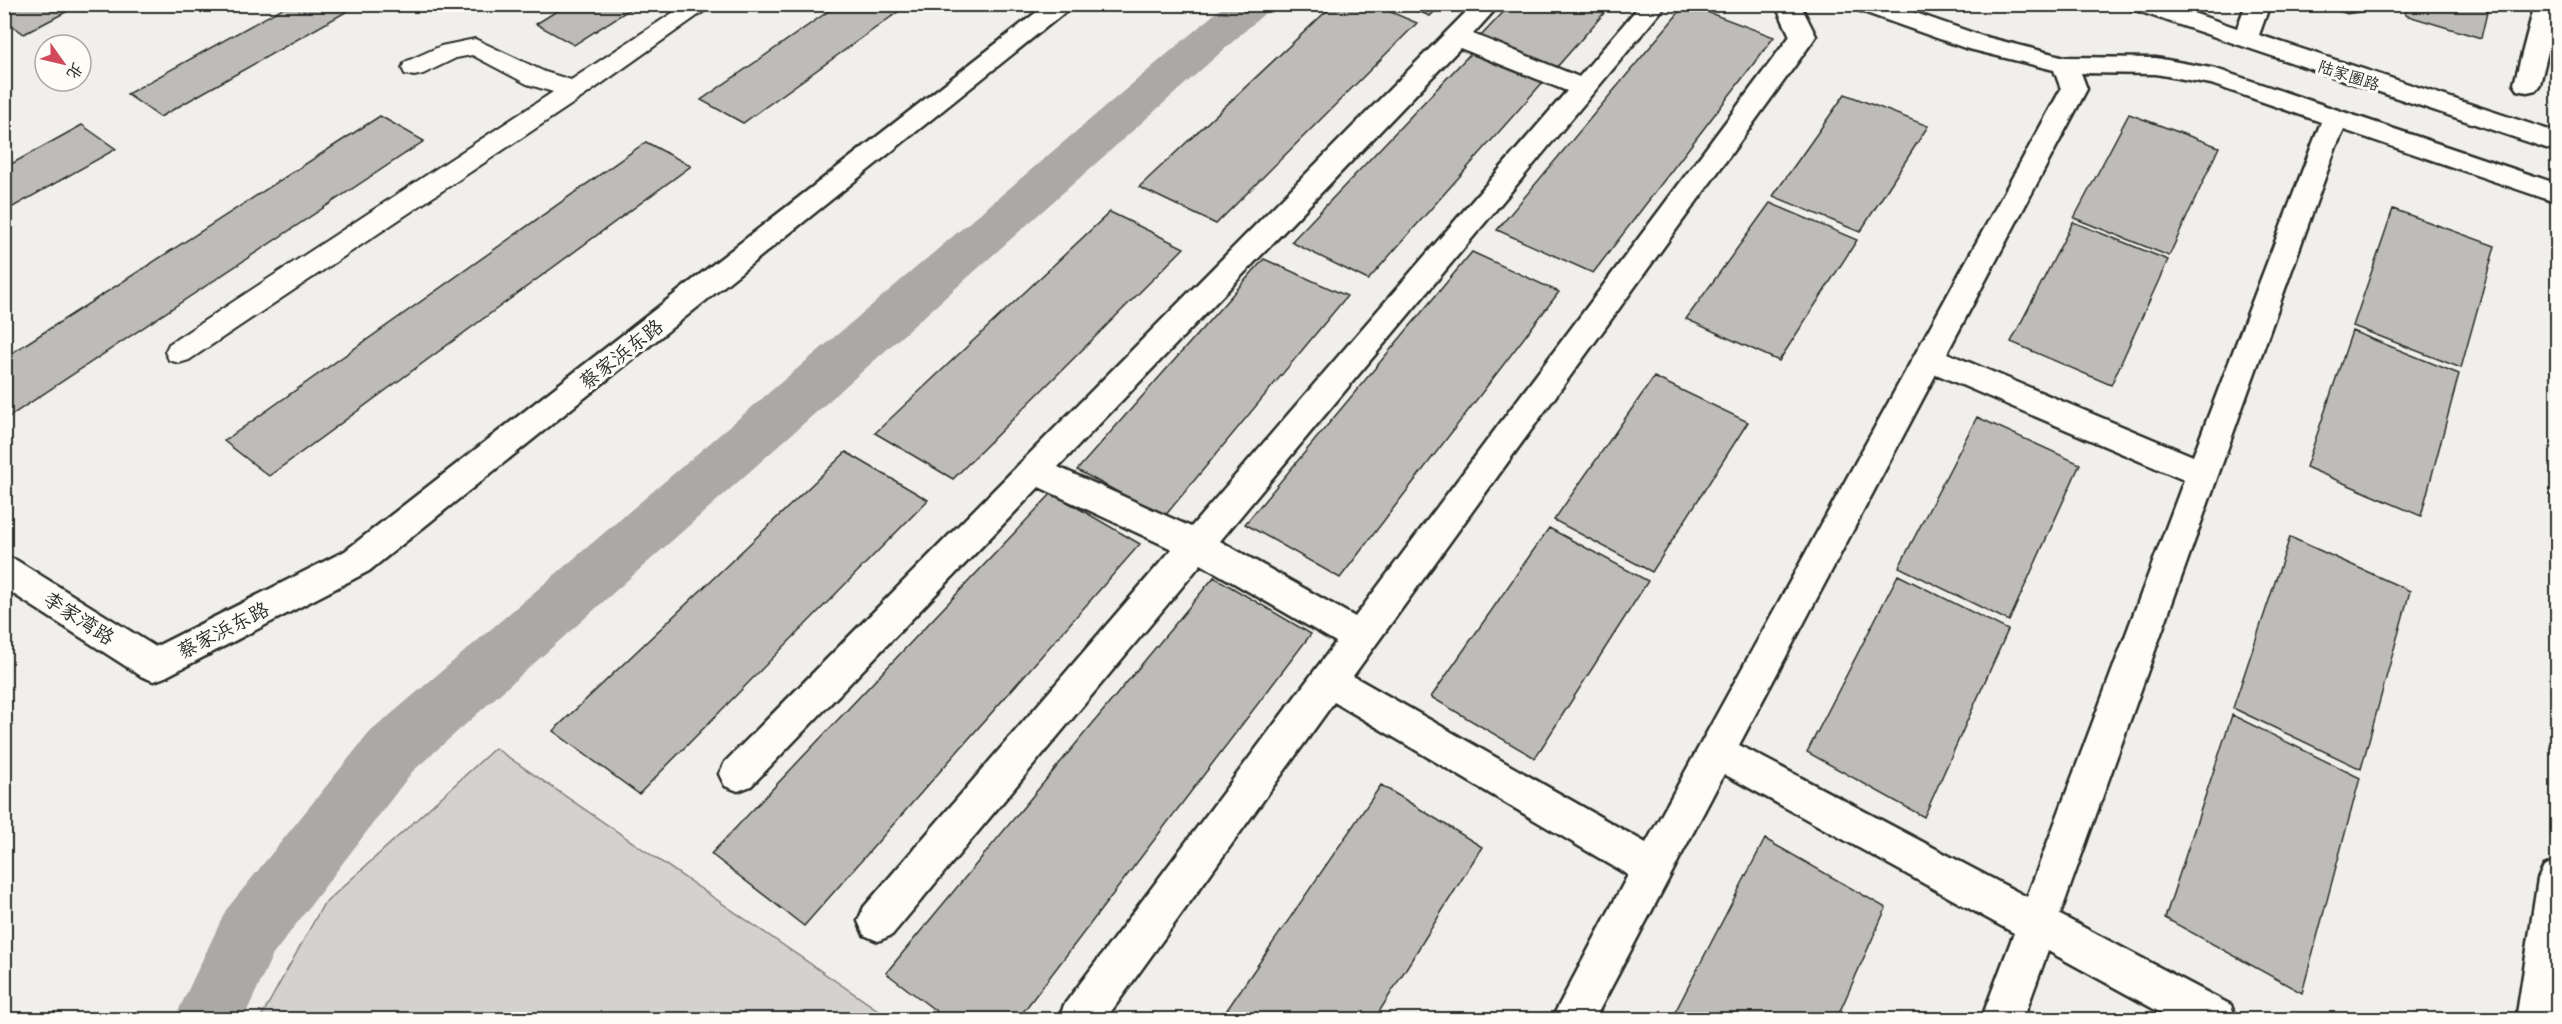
<svg xmlns="http://www.w3.org/2000/svg" width="2562" height="1024" font-family="Mali,'LXGW WenKai TC',sans-serif">
<style>
.green{fill:#d3d2cf;stroke:#7f7e7d;stroke-width:1.5}
.lines{fill:none;stroke-linecap:round;stroke-linejoin:round}
.canal{fill:#aaa9a7;fill-rule:evenodd}
.building{fill:#bdbcb8;stroke:#2b2b2b;stroke-width:1.5}
.lane-casing{stroke:#2b2b2b;stroke-width:4}
.street-casing{stroke:#2b2b2b;stroke-width:5}
.secondary-casing{stroke:#2b2b2b;stroke-width:5}
.lane{fill:#fdfcf7;fill-rule:evenodd}
.street{fill:#fdfcf7;fill-rule:evenodd}
.secondary{fill:#fdfcf7;fill-rule:evenodd}
.labels{text-anchor:middle;stroke-width:6;stroke-linejoin:round;paint-order:stroke}
.far-street-label{font-size:16px;fill:#2b2b2b;stroke:#fdfcf7}
.street-label{font-size:20px;fill:#2b2b2b;stroke:#fdfcf7}
</style>
<rect width="100%" height="100%" fill="#f0efeb"/>
<filter id="ink" filterUnits="userSpaceOnUse"><feTurbulence type="fractalNoise" baseFrequency=".0167" numOctaves="2"/><feDisplacementMap in="SourceGraphic" scale="12" xChannelSelector="R" yChannelSelector="G"/><feConvolveMatrix kernelMatrix="1 2 1 2 8 2 1 2 1" color-interpolation-filters="sRGB"/></filter>
<g filter="url(#ink)">
<path class="green" d="M495,748L891,1019H260L323,905Z"/>
<g class="lines">
<path class="canal" d="M1226,4H1271L1265,13L412,772L272,956L243,1020H174L226,910L370,732Z"/>
</g>
<path class="building" d="M11,4H81L24,34L4,20V8Z
M290,4H360L160,117L127,94Z
M568,4H638L574,45L536,24Z
M839,4H909L743,123L701,100Z
M1334,4H1372L1417,23L1216,224L1139,187Z
M1400,4H1442L1430,16Z
M1511,4H1612L1556,68L1479,38Z
M1686,4L1774,37L1593,273L1497,230Z
M2408,4H2489L2481,38L2405,15Z
M1471,53L1543,82L1368,280L1291,242Z
M1845,94L1928,126L1860,232L1773,196Z
M2129,114L2219,147L2169,256L2074,218Z
M380,116L424,141L4,420V358Z
M82,125L116,149L4,212V168Z
M646,142L691,166L269,476L224,441Z
M1770,203L1857,240L1779,361L1686,319Z
M2393,209L2495,246L2461,368L2353,326Z
M1110,212L1184,248L953,479L875,433Z
M2073,222L2168,260L2111,385L2011,342Z
M1472,252L1559,292L1340,578L1245,524Z
M1264,259L1347,296L1164,517L1077,470Z
M2352,331L2459,374L2421,516L2306,467Z
M1654,377L1748,422L1652,572L1554,520Z
M1977,417L2080,464L2009,621L1899,567Z
M846,452L928,500L639,794L553,731Z
M1052,493L1140,544L804,926L711,854Z
M1549,528L1648,581L1535,758L1431,697Z
M2290,537L2410,591L2361,769L2233,708Z
M1898,575L2008,630L1924,817L1807,752Z
M1214,577L1311,634L1017,1020H948L886,973Z
M2232,715L2360,778L2302,993L2165,918Z
M1381,785L1482,847L1374,1020H1220Z
M1765,839L1886,908L1836,1020H1671Z"/>
<g class="lines">
<defs>
<path id="lane" d="M686,4H714L584,96L189,360L179,363L169,360L165,352L169,344L553,92L527,84L472,55L456,58L423,74L414,76L405,74L402,68L405,62L441,46L475,39L545,72L571,80Z"/>
<path id="street" d="M1474,4H1500L1473,34L1579,77L1641,4H1667L1220,541L1355,617L1790,36L1775,4H1800L1816,36L1812,42L1353,676L1646,843L2061,89L2054,70L1965,48L1855,9L1852,4H1890L1982,36L2065,57L2156,58L2216,69L2558,184V203L2344,130L2336,147L2060,915L2231,1005L2236,1020H2174L2048,951L2023,1020H1981L2014,933L1724,774L1594,1020H1551L1628,875L1334,702L1105,1020H1059L1064,1005L1336,642L1201,564L892,935L878,941L864,935L858,921L864,907L1172,549L1039,487L751,786L738,791L725,786L719,774L725,762ZM1460,48L1567,91L1191,527L1058,467ZM2081,73L2156,74L2211,84L2321,122L2193,456L1947,353L2087,89ZM1936,374L2184,480L2027,897L1739,745Z
M2129,4H2167L2237,28L2246,4H2270L2259,35L2558,133V152L2132,9Z
M2335,4H2372L2369,9L2347,12L2338,9Z
M2535,4H2558V11L2540,84L2536,90L2527,92L2518,90L2514,84Z
M4,556L16,560L167,654L172,665L167,676L154,681L141,676L4,588Z
M2558,860V1020H2516L2538,879L2544,866Z"/>
<path id="secondary" d="M1047,4H1075L369,571L167,676L154,681L141,676L136,665L141,654L345,551Z"/>
</defs>
<use href="#lane" class="lane-casing"/>
<use href="#street" class="street-casing"/>
<use href="#secondary" class="secondary-casing"/>
<use href="#lane" class="lane"/>
<use href="#street" class="street"/>
<use href="#secondary" class="secondary"/>
</g>
</g>
<g class="labels">
<g class="far-street-label">
<text transform="translate(2349 75) rotate(18)" y="6">陆家圈路</text>
</g>
<g class="street-label">
<text transform="translate(621 354) rotate(-38)" y="7">蔡家浜东路</text>
<text transform="translate(79 618) rotate(33)" y="7">李家湾路</text>
<text transform="translate(223 630) rotate(-27)" y="7">蔡家浜东路</text>
</g>
</g>
<rect width="2562" height="1024" fill="none" stroke="#fdfcf7" stroke-width="24"/>
<rect x="12" y="12" width="2538" height="1000" fill="none" stroke="#2b2b2b" stroke-width="2" filter="url(#ink)"/>
<g transform="translate(63 63) rotate(124)"><circle r="28" fill="#fdfcf7" stroke="#a9a8a5" stroke-width="1.5"/>
<path d="M0-4.5L10 22L0 15L-10 22Z" fill="#d1495b"/>
<text y="-9" font-size="16" font-weight="bold" text-anchor="middle" fill="#2b2b2b">北</text>
</g>
</svg>
